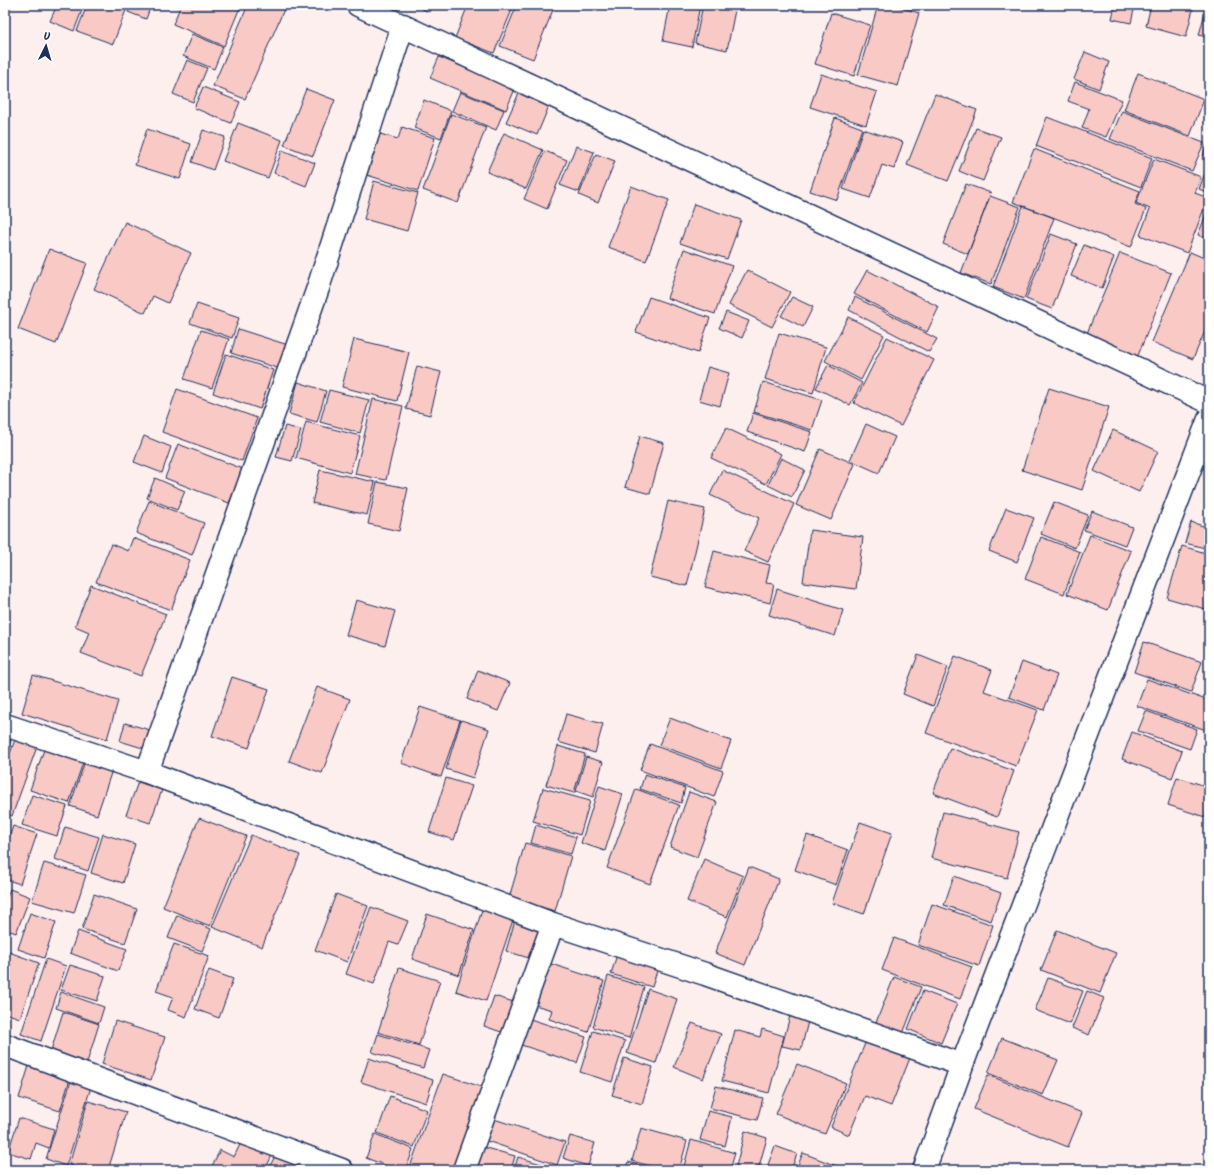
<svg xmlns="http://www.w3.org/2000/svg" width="1214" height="1175" font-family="Kalam,sans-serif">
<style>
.building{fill:#f9c9c5;stroke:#1b2f5e}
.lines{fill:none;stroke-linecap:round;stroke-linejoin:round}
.minor-casing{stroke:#1b2f5e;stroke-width:25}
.minor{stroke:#fff;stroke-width:22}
</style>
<rect width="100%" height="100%" fill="#fdefee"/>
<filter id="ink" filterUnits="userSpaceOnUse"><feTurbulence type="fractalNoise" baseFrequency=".025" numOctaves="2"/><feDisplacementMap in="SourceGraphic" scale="8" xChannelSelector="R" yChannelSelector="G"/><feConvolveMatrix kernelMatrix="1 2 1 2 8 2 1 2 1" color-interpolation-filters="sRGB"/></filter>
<g filter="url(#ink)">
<path class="building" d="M57,5H84L74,31L50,21Z
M87,5H128L113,44L77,31Z
M131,5H151L146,19L128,12Z
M181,5H241L224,46L173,24Z
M248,5H279L285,7L245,99L213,86Z
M414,5H432L429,12Z
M468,5H514L494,53L455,38Z
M517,5H555L533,59L500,46Z
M670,5H700L692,47L663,41Z
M703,5H736L727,50L695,43Z
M878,5H893L919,13L898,86L858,75Z
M1115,5H1135L1131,23L1112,19Z
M1151,5H1194L1186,37L1146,26Z
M1207,5H1209V38L1199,35Z
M831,13L870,25L854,76L815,64Z
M192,34L223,47L214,69L183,56Z
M1085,52L1109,62L1099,89L1074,79Z
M439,57L515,89L506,110L430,78Z
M187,60L207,68L193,102L173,94Z
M1138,73L1204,99L1190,136L1124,110Z
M821,74L877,92L866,125L810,107Z
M1075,82L1122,100L1106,137L1082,128L1089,109L1068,101Z
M203,87L240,102L231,123L194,108Z
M306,89L335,100L313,156L284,145Z
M460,92L504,110L496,130L452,111Z
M519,93L549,106L537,135L506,122Z
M935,94L977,110L948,181L907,165Z
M424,100L451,111L441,138L414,128Z
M1122,111L1204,143L1192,171L1110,139Z
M451,114L486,127L458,203L423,190Z
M1047,117L1152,158L1141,187L1036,146Z
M835,118L862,128L837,200L810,191Z
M238,123L282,140L268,178L223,161Z
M402,127L435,138L418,191L367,175L380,134L398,139Z
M976,128L1001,137L983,181L959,171Z
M147,129L191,144L180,179L135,165Z
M863,129L903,142L894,169L882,165L870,198L843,189Z
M203,130L225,137L213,170L192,162Z
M504,133L543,150L526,189L487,172Z
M1209,139V161L1202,159Z
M576,146L594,152L579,192L560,185Z
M1034,149L1140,191L1135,204L1146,209L1131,247L1013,202Z
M282,150L315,163L306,186L274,173Z
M545,151L567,160L547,209L524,199Z
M596,154L615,161L598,203L579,195Z
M1154,159L1201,177L1195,193L1208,198L1187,253L1140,235L1150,209L1136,203Z
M1208,165L1209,166V193L1199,189Z
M374,181L418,193L407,231L364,219Z
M966,184L991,193L968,254L943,244Z
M631,186L669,200L646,261L608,247Z
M990,196L1020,207L991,284L961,273Z
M694,204L741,220L727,259L680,243Z
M1023,206L1054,218L1024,299L993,287Z
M1209,207V240L1198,235Z
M125,222L191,253L168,303L153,296L145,313L94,289Z
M1051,234L1077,244L1052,309L1026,299Z
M1084,245L1114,257L1102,288L1071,276Z
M49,249L87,263L56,344L18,329Z
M684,249L732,266L715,314L667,298Z
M1190,252L1209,260V322L1193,359L1152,342Z
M1120,253L1171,273L1137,358L1085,338Z
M747,270L790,292L772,327L729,305Z
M867,270L939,307L927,332L854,294Z
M649,297L710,318L698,353L636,332Z
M792,297L813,307L803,327L781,316Z
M855,297L937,339L929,352L849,310Z
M197,304L239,318L232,338L190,323Z
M726,312L749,321L742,338L719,328Z
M848,317L884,335L861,380L825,361Z
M238,329L288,345L280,369L231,353Z
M201,330L229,339L212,388L184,379Z
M779,333L826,347L813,393L765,379Z
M887,337L934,360L901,426L854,403Z
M354,339L409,352L397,401L342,387Z
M226,354L273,370L260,409L213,393Z
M828,365L862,383L850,405L816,388Z
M417,366L441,372L430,415L406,409Z
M708,367L729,373L720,406L699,400Z
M298,382L326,391L317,422L289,414Z
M763,382L822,400L812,430L754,412Z
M1049,388L1109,407L1082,490L1022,470Z
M177,389L257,418L242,461L162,432Z
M329,390L369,400L360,433L320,422Z
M373,399L403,406L386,480L355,474Z
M753,413L812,432L805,452L747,432Z
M306,422L360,436L350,473L296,458Z
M866,424L895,437L879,473L850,460Z
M285,426L301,430L292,461L276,457Z
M726,428L781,454L766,484L711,458Z
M1113,430L1158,451L1139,492L1094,471Z
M144,436L171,447L162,473L134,462Z
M640,436L664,443L650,494L625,487Z
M178,444L243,469L229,503L165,478Z
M820,449L855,464L831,520L796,505Z
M781,458L805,470L792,497L768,485Z
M320,470L375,482L367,515L312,503Z
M722,470L794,504L768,562L744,551L759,518L710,495Z
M155,478L185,491L177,510L147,498Z
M377,482L408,488L399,531L368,524Z
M149,501L204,523L192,555L136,533Z
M668,501L705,509L687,586L650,577Z
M1054,502L1088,515L1075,548L1041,534Z
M1006,508L1034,518L1017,562L989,551Z
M1092,511L1132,527L1125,545L1084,530Z
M1191,522L1209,528V549L1185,543Z
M810,530L863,537L856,589L803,582Z
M1090,535L1131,551L1108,610L1067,594Z
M1041,537L1080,552L1064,594L1025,579Z
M133,538L190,560L171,610L96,582L111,544L128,551Z
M1182,546L1209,554V610L1167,598Z
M714,551L770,565L766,583L774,584L770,603L705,587Z
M91,585L166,614L141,676L81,653L89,632L75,626Z
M777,589L843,610L835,636L769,615Z
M356,600L395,611L385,646L346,635Z
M1144,642L1202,662L1191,692L1134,672Z
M918,655L948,667L933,706L903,694Z
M955,656L992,670L984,691L1038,710L1016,766L926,733Z
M1022,662L1057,675L1044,710L1009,697Z
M478,670L510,683L498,711L467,699Z
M33,675L118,701L107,739L22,713Z
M232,677L269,689L249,748L212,736Z
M1147,679L1209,701V731L1137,706Z
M317,687L350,699L322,773L289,761Z
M420,707L460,720L441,777L401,763Z
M1146,711L1197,729L1190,749L1138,731Z
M566,714L603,724L595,753L558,742Z
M670,718L731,741L721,768L659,745Z
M461,720L489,729L473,778L446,769Z
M125,723L154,731L149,750L120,741Z
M5,729L14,732L7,751L5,750Z
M1132,732L1182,751L1172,778L1122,759Z
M16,737L38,744L12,816L5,813V767Z
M47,741L86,754L69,803L30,790Z
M650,744L723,771L714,797L640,770Z
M558,746L585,754L574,793L546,785Z
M950,748L1014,771L997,817L933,793Z
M87,755L114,764L97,815L70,806Z
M586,757L603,762L593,797L576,791Z
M645,774L685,788L681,803L640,789Z
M1177,777L1209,787V806L1205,817L1168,805Z
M446,778L472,786L454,840L429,832Z
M138,782L162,790L150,823L126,815Z
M599,786L623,794L605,851L581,843Z
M543,788L590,801L580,835L533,821Z
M636,789L679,805L650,884L607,868Z
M689,792L717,802L697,857L670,847Z
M32,795L67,806L57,836L22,825Z
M943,812L1019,832L1007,878L931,858Z
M199,818L246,836L210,926L163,907Z
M860,822L892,833L864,914L832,903Z
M536,825L576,837L571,854L531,843Z
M13,826L37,834L20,884L5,879V849Z
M65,827L99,837L88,871L55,859Z
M103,834L135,844L123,883L91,873Z
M251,835L300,855L262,947L212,927Z
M807,835L848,850L836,885L795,870Z
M525,843L571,856L555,911L509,898Z
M704,859L743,876L727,917L687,901Z
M44,863L86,875L74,913L32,901Z
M749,867L779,879L745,965L715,953Z
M954,876L1001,893L991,921L944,905Z
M10,889L30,897L16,933L5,929V902Z
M94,894L137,909L125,943L82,929Z
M336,894L368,906L347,962L315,950Z
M932,904L993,925L979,966L918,945Z
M371,907L408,921L398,945L389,942L374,984L346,974Z
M483,907L514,917L486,1001L456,991Z
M30,913L56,922L44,958L18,949Z
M427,914L474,930L459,975L412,959Z
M177,915L211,929L202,951L168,938Z
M516,917L542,925L532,959L506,951Z
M1057,930L1116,953L1100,993L1041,970Z
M78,931L127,949L118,971L70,953Z
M894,938L972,967L960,999L882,970Z
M174,944L209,956L186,1017L168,1010L173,997L156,991Z
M619,948L660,961L652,987L611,974Z
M9,952L39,963L20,1018L5,1013V963Z
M46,959L66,966L41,1041L21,1034Z
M548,963L604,981L588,1032L549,1019L552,1010L535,1005Z
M70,965L105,976L97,1001L61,990Z
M399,968L440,981L419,1045L378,1032Z
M209,970L233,979L219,1018L195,1009Z
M608,976L644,987L629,1038L593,1027Z
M894,977L921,987L902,1036L875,1025Z
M1048,978L1083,991L1070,1024L1035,1010Z
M648,989L677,999L656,1063L627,1053Z
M923,991L957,1004L941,1043L908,1029Z
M1087,991L1104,998L1089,1035L1072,1028Z
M61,992L104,1007L99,1023L56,1008Z
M494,996L517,1003L507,1034L484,1026Z
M63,1012L99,1024L85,1069L49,1057Z
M791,1012L809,1017L801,1050L782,1046Z
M530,1019L586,1037L577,1063L521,1045Z
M115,1021L165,1037L151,1080L102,1064Z
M692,1023L721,1034L703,1079L674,1067Z
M762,1029L784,1036L769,1093L722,1081L735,1030L760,1037Z
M593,1031L625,1041L612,1082L580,1072Z
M378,1034L429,1050L423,1068L372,1052Z
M1002,1038L1058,1060L1043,1095L988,1073Z
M866,1041L910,1058L891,1106L865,1096L849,1135L831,1127Z
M369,1058L433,1080L426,1103L361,1082Z
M624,1058L653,1067L642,1104L612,1095Z
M797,1064L846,1083L825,1134L776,1114Z
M29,1066L70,1079L60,1111L19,1098Z
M443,1074L487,1089L460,1170H409Z
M988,1075L1082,1113L1068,1147L974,1109Z
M72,1078L92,1084L66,1166L46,1159Z
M716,1086L763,1098L757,1120L710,1108Z
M390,1096L427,1110L414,1147L377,1133Z
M88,1101L126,1112L108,1170H86L69,1165Z
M708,1111L732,1117L725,1146L700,1140Z
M19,1118L54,1129L49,1148L36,1143L31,1159L8,1152Z
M494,1119L565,1142L557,1165L487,1141Z
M641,1128L687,1141L679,1170H666L632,1161Z
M745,1131L767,1138L758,1170H735Z
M375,1134L413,1149L406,1170H398L366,1158Z
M244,1136L274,1151L265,1170H210L220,1150L234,1157Z
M570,1136L595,1143L588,1166L563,1158Z
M691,1140L735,1153L730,1170H683Z
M775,1146L797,1154L791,1170H766Z
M482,1147L515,1156L511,1170H475Z
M278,1150L300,1160L296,1170H268Z
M803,1153L847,1170H796Z
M518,1157L548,1166L546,1170H514Z
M628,1162L659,1170H625Z"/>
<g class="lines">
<defs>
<path id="minor" d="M358,5L1209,402
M5,725L147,772L553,924L705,974L962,1065
M147,772L318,288L403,25
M5,1045L342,1170
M464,1170L553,924
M924,1170L962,1065L1209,419"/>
</defs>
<use href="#minor" class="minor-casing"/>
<use href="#minor" class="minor"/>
</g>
</g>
<rect width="1214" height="1175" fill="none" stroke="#fff" stroke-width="20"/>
<rect x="10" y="10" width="1194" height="1155" fill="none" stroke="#1b2f5e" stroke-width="1.5" filter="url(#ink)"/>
<g transform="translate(46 46) rotate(5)" stroke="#ffffff" stroke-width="3" paint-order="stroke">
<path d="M0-3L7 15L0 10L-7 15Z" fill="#1b2f5e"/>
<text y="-6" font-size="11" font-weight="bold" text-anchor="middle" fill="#1b2f5e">U</text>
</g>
</svg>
